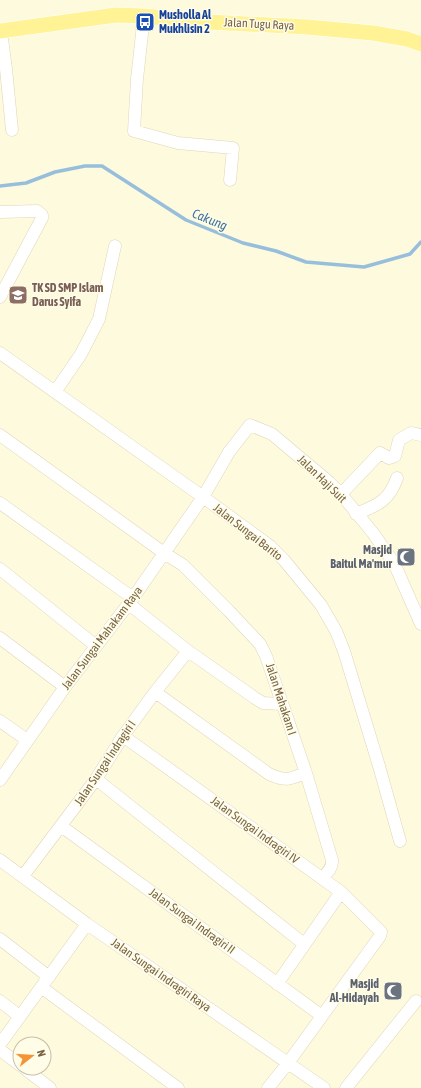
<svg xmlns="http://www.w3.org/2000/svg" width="421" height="1088" font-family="'Asap Condensed',sans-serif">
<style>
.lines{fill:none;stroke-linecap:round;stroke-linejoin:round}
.stream{stroke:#97bfdc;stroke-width:3.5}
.minor-casing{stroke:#e1d5b7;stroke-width:13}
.major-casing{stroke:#fff;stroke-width:16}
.minor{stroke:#fff;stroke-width:12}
.major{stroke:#fff395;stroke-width:15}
.labels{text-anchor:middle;stroke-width:3;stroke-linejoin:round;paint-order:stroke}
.transit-label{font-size:12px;font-weight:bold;fill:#164399;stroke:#fffce7;text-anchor:start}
.street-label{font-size:12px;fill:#776344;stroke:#fffce7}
.education-label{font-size:12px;font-weight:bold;fill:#785e54;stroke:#fffce7;text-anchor:start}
.worship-label{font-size:12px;font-weight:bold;fill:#5b616d;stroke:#fffce7;text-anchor:end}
.water-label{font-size:13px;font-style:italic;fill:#40759c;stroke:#fffce7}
</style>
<rect width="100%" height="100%" fill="#fefade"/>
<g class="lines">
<path class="stream" d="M0,186L26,183L55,172L85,166H102L186,220L243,243L276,251L306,262L364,267L410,254L421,242"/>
<defs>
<path id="minor" d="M143,16L142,34L137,79L134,131L178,143L233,148L230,180
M1,31L6,69L12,130
M0,212L37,211L42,215V218L0,297
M0,353L203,497L270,546L284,560L321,605L336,631L344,651L379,766L400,841
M55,392L81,354L99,319L115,246
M0,435L164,553L183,565L229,611L260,644L266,656L306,773L332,860C333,868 327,873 322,878
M341,494L380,453L389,458L395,456L399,440L411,433L421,435
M0,503L133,598
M356,514C378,505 389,501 397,478
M0,569L96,646
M129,604L188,651L255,698L263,703L282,704
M0,638L65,687
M155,692L269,774C287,782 288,779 306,773
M0,721L27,740
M123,736L341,892L381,932L380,936L288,1063L268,1088
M96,779L304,944
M0,780L65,687L133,598L203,497L229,452L250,425L272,434L329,482L341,494L373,533L394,563L421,624
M61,826L322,1016
M0,860L87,924L324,1088
M23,876L96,779L123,736L155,692L188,651
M0,939L49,977
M277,984L341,892
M41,987L178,1088
M0,1001L19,1016
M0,1044L87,924
M0,1050L20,1065
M24,1068L50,1088
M346,1088L416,1001"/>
<path id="major" d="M0,31L116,15L143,16L208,22L307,27L373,33L407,39L421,44"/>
</defs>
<use href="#minor" class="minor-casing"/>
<use href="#major" class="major-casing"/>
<use href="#minor" class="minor"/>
<use href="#major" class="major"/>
</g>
<defs>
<symbol id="bus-square" viewBox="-11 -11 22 22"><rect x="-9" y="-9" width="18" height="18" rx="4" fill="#1a4fb4" stroke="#fffce7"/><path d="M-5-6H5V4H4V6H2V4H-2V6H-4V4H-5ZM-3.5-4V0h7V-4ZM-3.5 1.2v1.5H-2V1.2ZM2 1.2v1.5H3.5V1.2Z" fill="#fff"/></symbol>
<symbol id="school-square" viewBox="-11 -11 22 22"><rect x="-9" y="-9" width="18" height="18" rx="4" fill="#8d6e63" stroke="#fffce7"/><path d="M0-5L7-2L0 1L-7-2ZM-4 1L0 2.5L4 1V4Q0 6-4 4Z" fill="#fff"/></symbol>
<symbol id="mosque-square" viewBox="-11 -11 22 22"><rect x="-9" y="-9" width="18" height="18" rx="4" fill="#6b7280" stroke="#fffce7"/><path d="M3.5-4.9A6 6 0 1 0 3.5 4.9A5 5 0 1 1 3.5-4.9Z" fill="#fff"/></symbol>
</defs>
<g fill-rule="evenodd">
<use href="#bus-square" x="134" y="11" width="22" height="22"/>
<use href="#school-square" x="7" y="284" width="22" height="22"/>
<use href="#mosque-square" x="395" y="546" width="22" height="22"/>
<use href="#mosque-square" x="382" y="980" width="22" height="22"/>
</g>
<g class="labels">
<g class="transit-label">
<text x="159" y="19">Musholla Al<tspan x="159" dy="14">Mukhlisin 2</tspan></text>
</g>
<g class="street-label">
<text transform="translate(259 24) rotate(3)" y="4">Jalan Tugu Raya</text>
<text transform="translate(322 479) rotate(44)" y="4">Jalan Haji Suit</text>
<text transform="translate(248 532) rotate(38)" y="4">Jalan Sungai Barito</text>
<text transform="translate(102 638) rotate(-53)" y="4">Jalan Sungai Mahakam Raya</text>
<text transform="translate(281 699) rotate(72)" y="4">Jalan Mahakam I</text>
<text transform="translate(105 763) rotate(-56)" y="4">Jalan Sungai Indragiri I</text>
<text transform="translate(255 830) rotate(36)" y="4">Jalan Sungai Indragiri IV</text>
<text transform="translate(192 921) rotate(36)" y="4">Jalan Sungai Indragiri II</text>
<text transform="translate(161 975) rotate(35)" y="4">Jalan Sungai Indragiri Raya</text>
</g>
<g class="education-label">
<text x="32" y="292">TK SD SMP Islam<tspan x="32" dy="14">Darus Syifa</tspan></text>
</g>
<g class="worship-label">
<text x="392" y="554">Masjid<tspan x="392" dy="14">Baitul Ma'mur</tspan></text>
<text x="379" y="988">Masjid<tspan x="379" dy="14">Al-Hidayah</tspan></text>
</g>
<g class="water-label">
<text transform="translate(210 219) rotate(22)" y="5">Cakung</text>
</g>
</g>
<g transform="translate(32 1056) rotate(73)"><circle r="19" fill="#fffce7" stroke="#c9bfa6"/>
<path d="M0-3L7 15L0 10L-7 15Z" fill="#f59337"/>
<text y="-6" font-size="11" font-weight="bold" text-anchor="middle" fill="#776344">N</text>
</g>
</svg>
